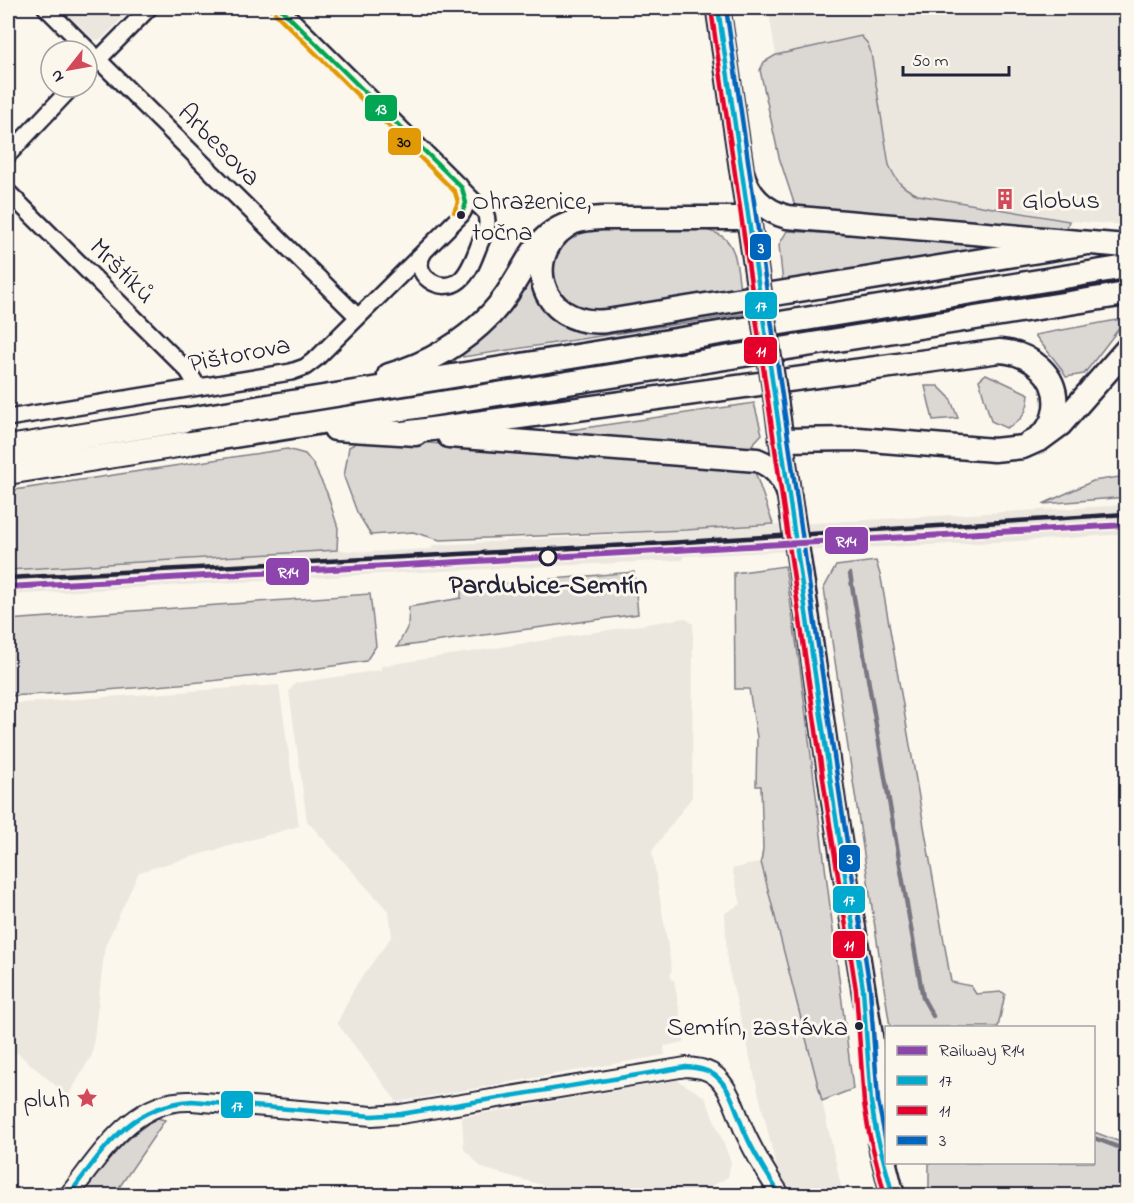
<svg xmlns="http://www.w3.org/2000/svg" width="1134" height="1203" font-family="'Indie Flower',sans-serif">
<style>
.built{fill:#ebe7df}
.green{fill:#dbd8d3;stroke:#7e7d87;stroke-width:1.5}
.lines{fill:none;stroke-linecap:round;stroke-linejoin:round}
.stream{stroke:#787681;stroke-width:4.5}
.minor-casing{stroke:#22223b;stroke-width:20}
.tertiary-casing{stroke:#22223b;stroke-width:22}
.primary-casing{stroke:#22223b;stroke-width:27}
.trunk-casing{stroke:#22223b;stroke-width:28}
.minor{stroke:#fbf7ec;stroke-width:15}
.tertiary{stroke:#fbf7ec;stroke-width:18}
.primary{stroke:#fbf7ec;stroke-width:22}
.trunk{stroke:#fbf7ec;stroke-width:24}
.rail{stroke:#22223b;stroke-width:4.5}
.primary-bridge-casing{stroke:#22223b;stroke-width:27;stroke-linecap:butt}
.primary-bridge{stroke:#fbf7ec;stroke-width:22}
.bus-1-casing{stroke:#fbf7ec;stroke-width:9}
.bus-2-casing{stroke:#fbf7ec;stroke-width:9}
.bus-3-casing{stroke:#fbf7ec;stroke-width:9}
.bus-4-casing{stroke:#fbf7ec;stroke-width:9}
.bus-5-casing{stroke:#fbf7ec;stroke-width:9}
.bus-1{stroke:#00a9ce;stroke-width:4.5}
.bus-2{stroke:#e4002b;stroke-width:4.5}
.bus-3{stroke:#0065bd;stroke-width:4.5}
.bus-4{stroke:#00a651;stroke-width:4.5}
.bus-5{stroke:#e29906;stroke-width:4.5}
.rail-1-casing{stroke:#fbf7ec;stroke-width:10}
.rail-1{stroke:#8e44ad;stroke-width:6}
.bus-dot{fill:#22223b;stroke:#fbf7ec;stroke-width:2}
.stop-dot{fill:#fbf7ec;stroke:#22223b;stroke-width:3}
.labels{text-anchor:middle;stroke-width:6;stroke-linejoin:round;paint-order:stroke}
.bus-label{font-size:26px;fill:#22223b;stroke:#fbf7ec;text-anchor:start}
.street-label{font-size:27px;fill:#22223b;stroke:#fbf7ec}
.poi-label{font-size:27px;fill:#22223b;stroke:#fbf7ec;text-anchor:start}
.stop-label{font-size:27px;font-weight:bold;fill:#22223b;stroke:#fbf7ec}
.line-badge{stroke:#fbf7ec;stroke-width:2}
.badge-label{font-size:16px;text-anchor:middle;font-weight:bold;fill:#fff}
.pale-badge-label{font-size:16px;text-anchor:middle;font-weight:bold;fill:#111}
</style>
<rect width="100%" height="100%" fill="#fbf7ec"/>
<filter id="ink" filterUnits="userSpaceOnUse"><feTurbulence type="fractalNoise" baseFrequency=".0167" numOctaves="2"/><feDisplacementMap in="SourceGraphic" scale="12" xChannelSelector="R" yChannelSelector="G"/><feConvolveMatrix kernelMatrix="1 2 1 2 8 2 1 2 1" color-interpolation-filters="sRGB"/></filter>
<g filter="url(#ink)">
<path class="built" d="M61,8H132L103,38L98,40L93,39Z
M768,8H1126V225L1069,221L918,195L904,188L889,165L861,36L776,55Z
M1126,505V534L1039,540L683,556V560L397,573L8,595V570L337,550L368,552L430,549H432V545H438Z
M685,618L693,624L692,797L652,851L672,971L670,972L671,980H674L685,1042L664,1046L665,1055L397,1102L337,1023L356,985L392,936L389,912L307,821L289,691L296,683L381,670V666Z
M279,685L299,826L139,872L105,946L92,1055L68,1096L8,1045V704Z
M761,862L822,1101L843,1195H793L776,1166L727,962L725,913L741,904L732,869Z
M677,1080L705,1097L731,1162L728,1177L712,1186L715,1195H577L482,1168L464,1149L462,1117Z"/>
<path class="green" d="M861,36L868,44L871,53L889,165C897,182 901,187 918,195L1069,221L1067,228L1061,232L797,212L779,157L760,70L764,62L776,55Z
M601,226L701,227C707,232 712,231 718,234C738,243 737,271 740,290L594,315C588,314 580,313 575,310C555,294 540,266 562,245C572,235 588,231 601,226Z
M787,231L1026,245L783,284L779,245Z
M532,272L554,315L743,307L744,314L463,357L461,351Z
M1122,319L1124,322L1084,374L1066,377C1058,361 1045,350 1035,335Z
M986,374L1029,394C1028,412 1022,421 1006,428L991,421L979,380Z
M925,386H938L950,398L958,418L933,420Z
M754,403L762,434L750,447L738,448L557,432Z
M376,439L741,467L755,472L773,524L686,530L440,540L413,532L371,535L357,512L344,477L349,447L358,442Z
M287,449L305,454L313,464L327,493L338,528L337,550L8,570V491Z
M1126,476V497L1043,504L1093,481Z
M876,561L881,578L951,982L971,986L976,994L1002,992L1005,994L998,1027H890L824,588L836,566Z
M785,566L800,668L853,1089L822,1101L761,862L763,849L761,786H756L757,737L749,689H735L734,573Z
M634,572L638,614L397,647L408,626L409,607L461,598V587Z
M370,594L376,646L366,661C247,680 127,690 8,696V620Z
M157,1118L165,1120L114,1195L79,1196C103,1167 124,1137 157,1118Z
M1094,1132L1126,1144V1195H929V1163L1094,1162Z"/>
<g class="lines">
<path class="stream" d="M850,574L923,998L933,1016
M1094,1138L1126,1150"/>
<defs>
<path id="minor" d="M46,8L358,317
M280,8L485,212C490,224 485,232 480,243C475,255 470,272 460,280C441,296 409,274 424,252
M87,71L149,8
M8,155L72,87
M8,192L188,371L198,387
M8,418L291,372L305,367L317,358L461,215C468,205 467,195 459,185"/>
<path id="tertiary" d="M68,1196C101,1155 133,1098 192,1101L372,1116L401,1114L686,1067C698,1068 708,1069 717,1077C732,1092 737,1115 746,1135C756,1156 768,1176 781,1196"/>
<path id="primary" d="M718,8L757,276
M742,172C749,196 763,210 787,217L1126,246
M576,221C518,248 537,329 607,321L1088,243
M389,375C428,364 462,344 491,314C533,270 527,221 602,218H749
M776,400L788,488
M182,420L1126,267
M335,429L416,434
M403,433L1000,351C1030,353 1059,375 1055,408C1054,418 1050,427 1043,434C1037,439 1030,443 1023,447
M449,436L757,460C775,467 783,478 789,495
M781,440L858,439L994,450L1023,447L1041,439L1060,425L1126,350
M184,444L1126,294
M803,585L834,805L879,1086L886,1158
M880,1145L893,1196"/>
<path id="trunk" d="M8,448L182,420
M8,472L184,444"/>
</defs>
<use href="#minor" class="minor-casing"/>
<use href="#tertiary" class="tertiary-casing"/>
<use href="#primary" class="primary-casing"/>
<use href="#trunk" class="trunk-casing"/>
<use href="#minor" class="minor"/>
<use href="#tertiary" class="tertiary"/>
<use href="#primary" class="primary"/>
<use href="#trunk" class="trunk"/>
<path class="rail" d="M8,578L668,543L1126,514"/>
<defs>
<path id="primary-bridge" d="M757,276L776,400
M789,495L803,585"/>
</defs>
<use href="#primary-bridge" class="primary-bridge-casing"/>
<use href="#primary-bridge" class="primary-bridge"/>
<defs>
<path id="bus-1" d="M718,8L834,805L863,989L871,1102L876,1131L893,1196
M68,1196C104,1149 128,1106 192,1101L372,1116L401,1114L686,1067C697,1068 708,1069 717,1077C733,1091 737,1116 746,1135C755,1156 768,1176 781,1196"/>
<path id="bus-2" d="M711,9L827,806L856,990L864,1103L869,1133L885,1196"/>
<path id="bus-3" d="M726,8L841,804L870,988L878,1101L886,1142"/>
<path id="bus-4" d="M280,8L462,188L466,203L461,215"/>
<path id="bus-5" d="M275,13L455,192L458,202L454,212"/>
</defs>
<use href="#bus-1" class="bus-1-casing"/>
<use href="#bus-2" class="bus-2-casing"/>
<use href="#bus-3" class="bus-3-casing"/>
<use href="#bus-4" class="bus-4-casing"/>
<use href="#bus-5" class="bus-5-casing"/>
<use href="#bus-1" class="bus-1"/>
<use href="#bus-2" class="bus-2"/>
<use href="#bus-3" class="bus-3"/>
<use href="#bus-4" class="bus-4"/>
<use href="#bus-5" class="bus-5"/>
<defs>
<path id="rail-1" d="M8,587L1126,525"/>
</defs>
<use href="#rail-1" class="rail-1-casing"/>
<use href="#rail-1" class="rail-1"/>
</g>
</g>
<defs>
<symbol id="building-bare" viewBox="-9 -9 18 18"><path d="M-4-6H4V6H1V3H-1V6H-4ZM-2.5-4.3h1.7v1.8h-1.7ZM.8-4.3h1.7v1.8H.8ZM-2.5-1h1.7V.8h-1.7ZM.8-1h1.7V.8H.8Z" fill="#d1495b" stroke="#fbf7ec" stroke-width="2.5" paint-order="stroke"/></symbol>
<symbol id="sight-bare" viewBox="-9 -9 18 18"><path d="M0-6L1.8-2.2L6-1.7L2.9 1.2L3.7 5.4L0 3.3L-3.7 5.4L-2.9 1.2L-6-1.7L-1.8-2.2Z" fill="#d1495b" stroke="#fbf7ec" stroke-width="2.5" paint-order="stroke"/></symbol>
</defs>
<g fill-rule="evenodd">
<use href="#building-bare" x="990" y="184" width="30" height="30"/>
<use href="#sight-bare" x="72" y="1083" width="30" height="30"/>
</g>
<g class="bus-dot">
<circle cx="461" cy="215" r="5"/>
<circle cx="859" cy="1026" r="5"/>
</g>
<circle class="stop-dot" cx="548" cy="557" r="8"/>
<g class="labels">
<g class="bus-label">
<text x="472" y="209">Ohrazenice,<tspan x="472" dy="31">točna</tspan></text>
<text x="848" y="1035" text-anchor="end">Semtín, zastávka</text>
</g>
<g class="street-label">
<text transform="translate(220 144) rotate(45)" y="9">Arbesova</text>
<text transform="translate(123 270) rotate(45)" y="9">Mrštíků</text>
<text transform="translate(239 353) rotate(-11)" y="9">Pištorova</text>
</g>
<g class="poi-label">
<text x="1022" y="208">Globus</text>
<text x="70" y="1107" text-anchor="end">pluh</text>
</g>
<g class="stop-label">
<text x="548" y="593">Pardubice-Semtín</text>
</g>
</g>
<g class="line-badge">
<rect x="364" y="94" width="34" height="28" rx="6" fill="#00a651"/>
<rect x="387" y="127" width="35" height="29" rx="6" fill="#e29906"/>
<rect x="749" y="233" width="23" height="28" rx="6" fill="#0065bd"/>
<rect x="744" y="291" width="34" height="29" rx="6" fill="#00a9ce"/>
<rect x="743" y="336" width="35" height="29" rx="6" fill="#e4002b"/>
<rect x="824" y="526" width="45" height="29" rx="6" fill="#8e44ad"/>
<rect x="265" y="557" width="45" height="29" rx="6" fill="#8e44ad"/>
<rect x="838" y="844" width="23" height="29" rx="6" fill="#0065bd"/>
<rect x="832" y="885" width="34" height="29" rx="6" fill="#00a9ce"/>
<rect x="832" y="930" width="34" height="29" rx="6" fill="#e4002b"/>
<rect x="220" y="1090" width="34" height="29" rx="6" fill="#00a9ce"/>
</g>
<g class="badge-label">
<text x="381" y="114">13</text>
<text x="761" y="253">3</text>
<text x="761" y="311">17</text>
<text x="761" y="356">11</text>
<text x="846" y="546">R14</text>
<text x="288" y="577">R14</text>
<text x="850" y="864">3</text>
<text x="849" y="905">17</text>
<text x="849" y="950">11</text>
<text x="237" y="1111">17</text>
</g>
<g class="pale-badge-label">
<text x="404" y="147">30</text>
</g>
<rect width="1134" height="1203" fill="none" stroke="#fbf7ec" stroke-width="30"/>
<rect x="15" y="15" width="1104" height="1173" fill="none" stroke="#22223b" stroke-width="2" filter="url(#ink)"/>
<rect x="885" y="1026" width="210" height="138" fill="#fbf7ec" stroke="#a4a2a5" stroke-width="1.5"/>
<rect x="897" y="1046" width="30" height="9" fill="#8e44ad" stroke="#a4a2a5" stroke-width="1.5"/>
<text x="939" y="1056" font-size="18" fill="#22223b">Railway R14</text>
<rect x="897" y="1076" width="30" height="9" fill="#00a9ce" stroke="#a4a2a5" stroke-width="1.5"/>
<text x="939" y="1086" font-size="18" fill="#22223b">17</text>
<rect x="897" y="1106" width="30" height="9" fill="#e4002b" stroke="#a4a2a5" stroke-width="1.5"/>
<text x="939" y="1116" font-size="18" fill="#22223b">11</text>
<rect x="897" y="1136" width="30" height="9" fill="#0065bd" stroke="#a4a2a5" stroke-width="1.5"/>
<text x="939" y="1146" font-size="18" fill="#22223b">3</text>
<g transform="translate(69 69) rotate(239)"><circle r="28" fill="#fbf7ec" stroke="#a4a2a5" stroke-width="1.5"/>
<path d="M0-4.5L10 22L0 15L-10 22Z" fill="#d1495b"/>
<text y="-9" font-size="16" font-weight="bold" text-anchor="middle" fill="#22223b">N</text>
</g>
<path d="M903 66v9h106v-9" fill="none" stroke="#22223b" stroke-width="3"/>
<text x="912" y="66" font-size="18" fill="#22223b" stroke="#fbf7ec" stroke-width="4.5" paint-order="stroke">50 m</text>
</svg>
